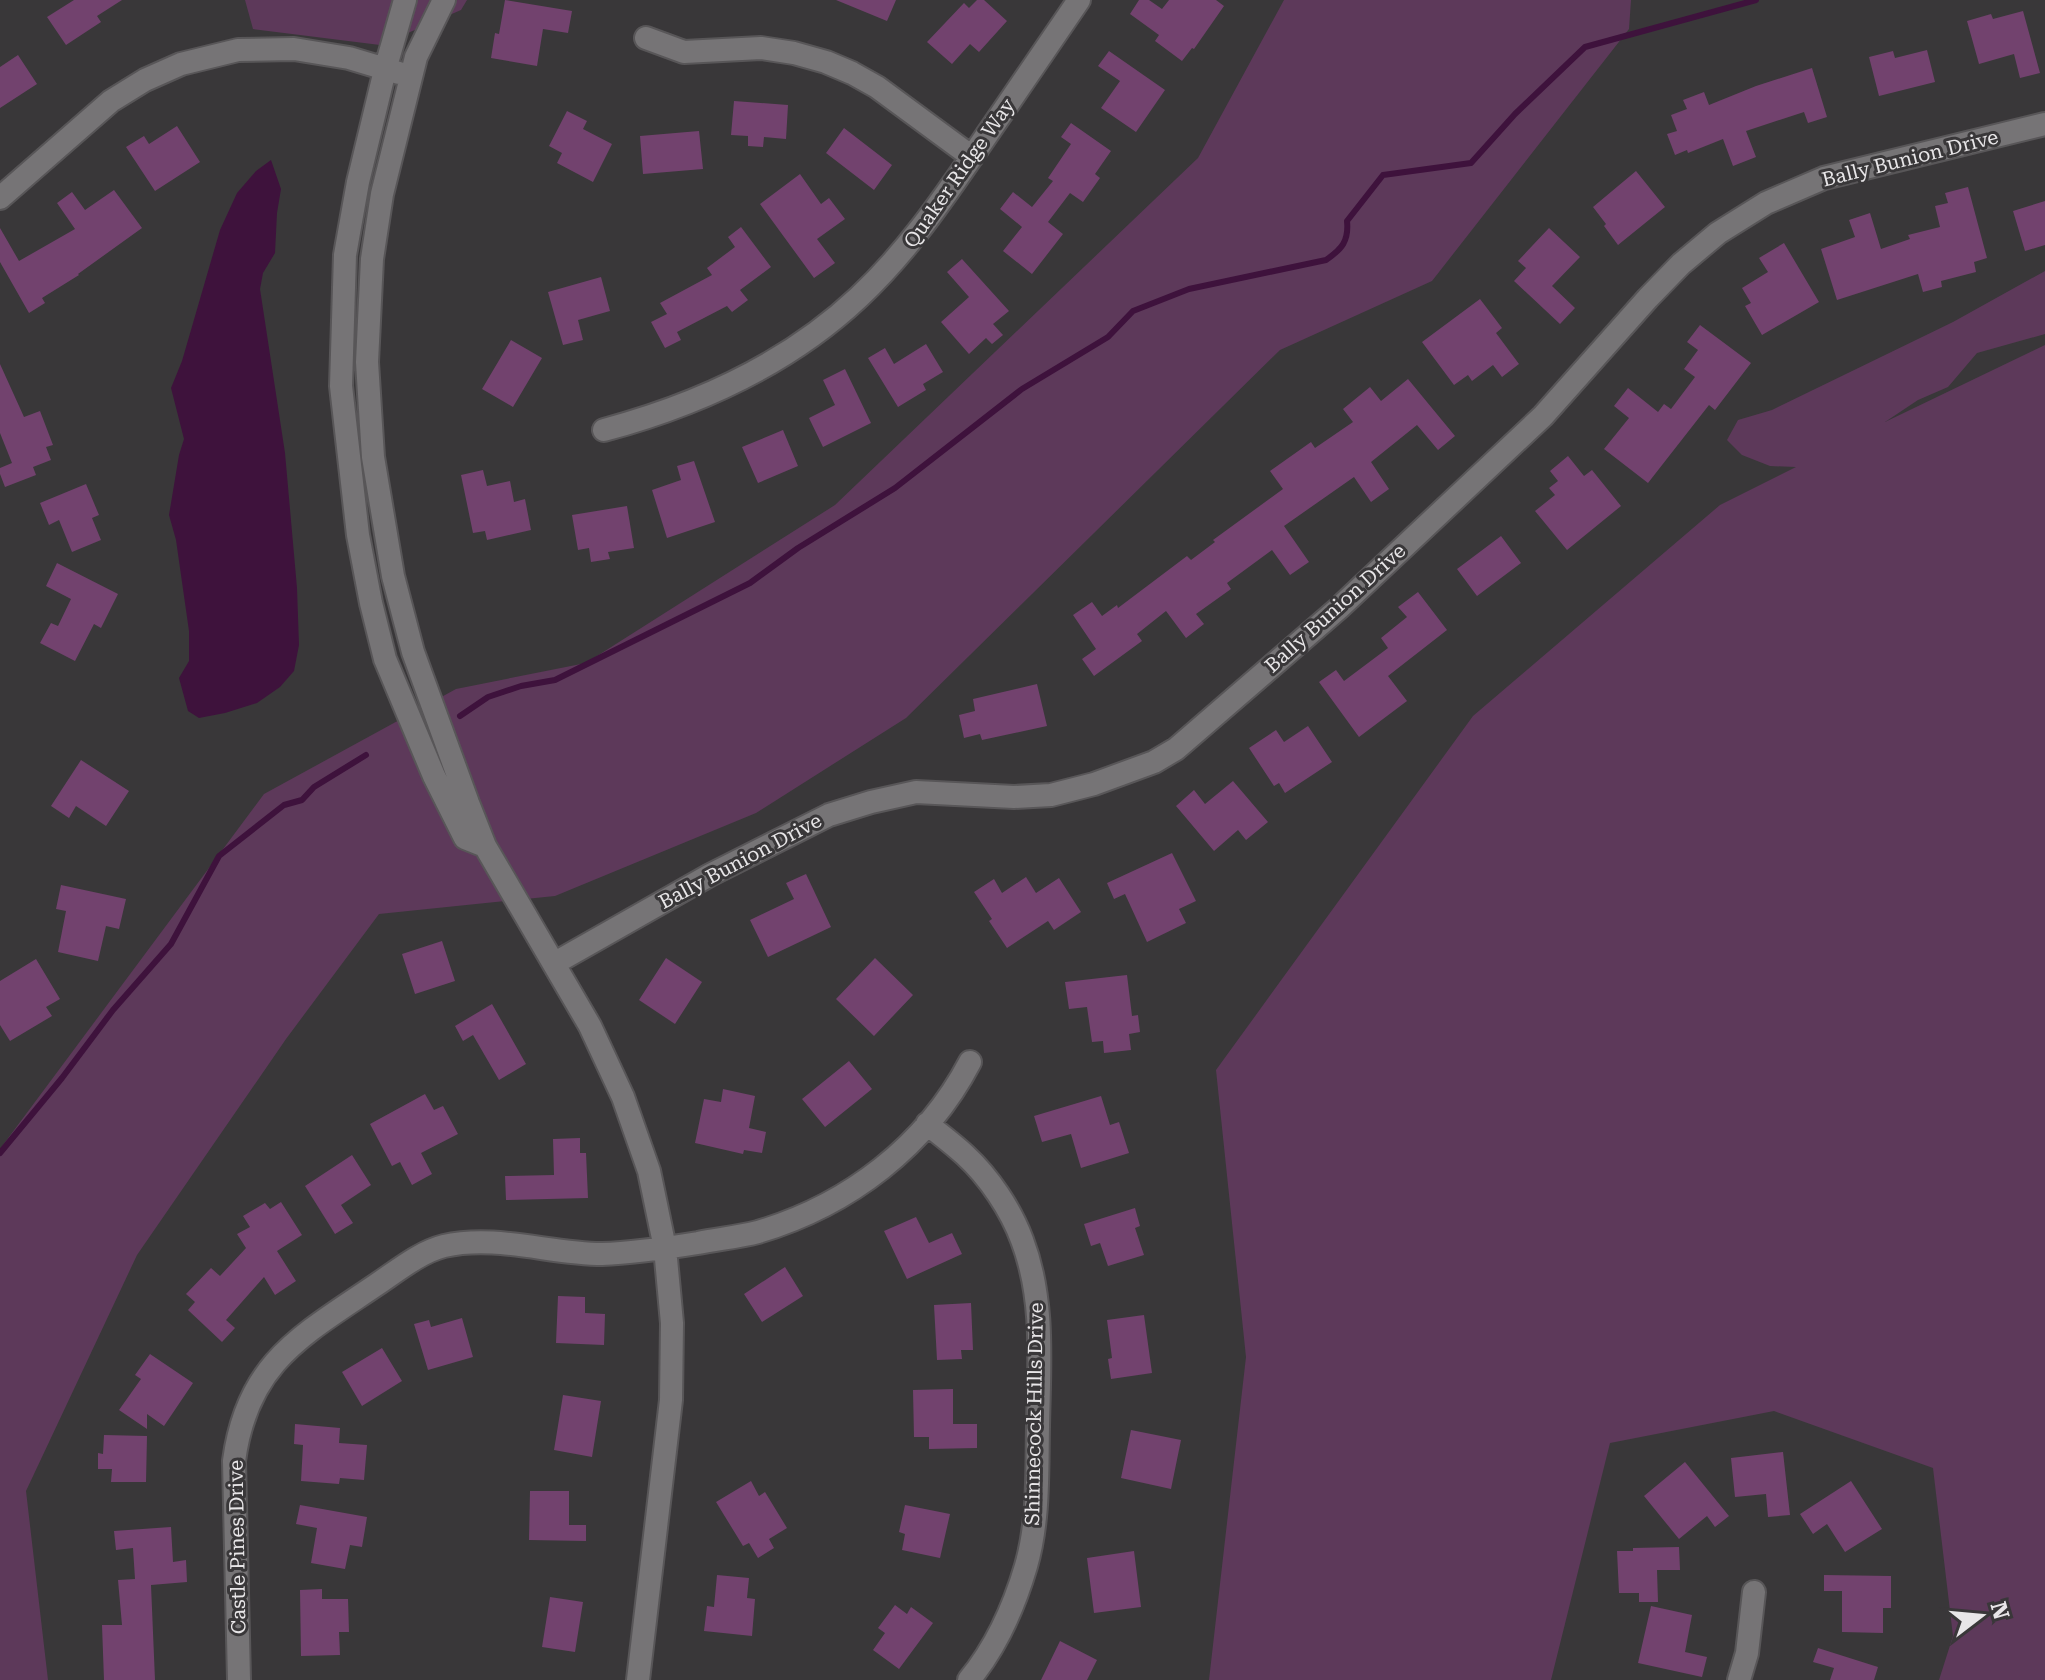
<svg xmlns="http://www.w3.org/2000/svg" width="2045" height="1680" font-family="'Roboto Serif',serif">
<style>
.green{fill:#5d395a}
.water{fill:#3e123c}
.lines{fill:none;stroke-linecap:round;stroke-linejoin:round}
.stream{stroke:#3e123c;stroke-width:6}
.building{fill:#72426e}
.street-casing{stroke:#585658;stroke-width:26}
.street{stroke:#767476;stroke-width:22}
.labels{text-anchor:middle;stroke-width:6;stroke-linejoin:round;paint-order:stroke}
.street-label{font-size:20px;fill:#e8e6e8;stroke:#393739}
</style>
<rect width="100%" height="100%" fill="#393739"/>
<path class="green" d="M245,0H467L461,10L380,45L253,29Z
M1284,0H1631L1629,29L1432,281L1280,350L906,718L756,813L555,896L379,914L286,1039L137,1255L26,1491L48,1680H0V1149L264,794L456,689L586,663L835,505L1198,158Z
M2045,271V334L1977,353L1948,387L1918,400L1885,422L2045,345V1680H1939L1953,1636L1933,1468L1774,1411L1610,1443L1551,1680H1209L1246,1357L1216,1070L1473,716L1720,505L1796,467L1770,466L1742,455L1727,440L1738,420L1772,410L1953,322Z"/>
<path class="water" d="M271,160L281,189L277,213L275,253L263,273L260,289L285,453L297,588L299,645L294,671L280,687L257,703L225,713L199,718L188,711L179,678L189,661V631L176,540L169,515L179,455L184,439L171,388L182,361L220,230L237,193L256,171Z"/>
<g class="lines">
<path class="stream" d="M460,716L488,697L521,686L555,680L750,583L798,548L895,488L1022,389L1108,337L1133,311L1189,289L1326,260C1342,249 1349,241 1347,221L1383,175L1471,163L1515,114L1585,47L1756,0
M0,1153L62,1078L113,1010L171,944L219,856L284,805L302,800L314,787L366,755"/>
</g>
<path class="building" d="M74,0H122L97,16L101,22L66,45L47,17Z
M505,0L572,11L568,33L543,29L537,66L491,58L495,33L499,34Z
M836,0H896L887,21Z
M977,0H984L1007,21L979,52L970,44L952,64L927,42L964,3L969,8Z
M1139,0H1149L1162,9L1169,0H1216L1224,6L1194,49L1192,48L1182,61L1155,41L1159,35L1130,14Z
M2023,11L2040,73L2020,78L2014,54L1979,64L1967,21L1991,14L1993,19Z
M1927,50L1935,82L1879,96L1869,57L1893,51L1895,58Z
M1109,51L1165,90L1136,132L1101,108L1120,81L1098,66Z
M18,55L37,84L0,108V67Z
M1812,68L1827,117L1808,123L1804,112L1746,131L1756,157L1733,166L1723,139L1688,153L1687,150L1675,155L1667,134L1677,131L1671,115L1687,109L1683,100L1704,92L1709,105L1756,86Z
M734,101L788,105L786,139L764,137L763,147L748,146V136L731,135Z
M567,111L587,121L583,129L612,144L593,182L557,163L562,153L549,146Z
M1071,123L1111,151L1095,174L1100,178L1083,202L1070,193L1048,222L1063,234L1032,274L1003,251L1022,227L1000,209L1013,192L1032,207L1053,181L1048,178L1071,144L1061,137Z
M177,126L200,162L155,191L126,147L144,136L149,144Z
M844,128L892,165L874,190L826,153Z
M699,131L703,169L643,174L640,136Z
M1636,171L1665,207L1618,245L1604,226L1606,224L1593,207Z
M800,174L821,204L829,198L845,219L817,239L835,263L814,278L760,204Z
M1968,187L1987,258L1974,262L1976,272L1941,281L1942,287L1923,292L1918,274L1837,300L1821,249L1855,237L1849,220L1870,213L1881,249L1910,239L1908,235L1940,227L1935,206L1948,203L1945,193Z
M114,190L142,228L78,274L79,275L42,298L45,303L29,313L0,262V228L19,261L75,229L57,203L72,192L85,210Z
M2045,201V245L2025,251L2013,211Z
M741,227L771,267L740,290L748,300L732,312L727,306L677,332L681,340L665,348L651,322L667,314L660,303L712,275L707,268L735,247L728,237Z
M1549,228L1580,257L1552,286L1575,308L1560,324L1514,281L1526,268L1518,261Z
M1784,243L1819,302L1762,335L1745,306L1751,303L1742,288L1768,272L1759,258Z
M962,259L1009,311L993,324L1003,335L992,344L986,338L969,354L941,322L969,297L947,272Z
M601,277L610,311L578,320L583,340L563,345L548,292Z
M1480,299L1502,328L1496,333L1519,364L1502,377L1493,365L1472,381L1468,375L1454,385L1422,342Z
M1700,325L1751,363L1715,410L1709,405L1648,483L1604,449L1629,418L1614,406L1628,388L1658,412L1664,404L1671,409L1695,377L1684,369L1698,350L1687,342Z
M511,340L542,358L513,407L482,389Z
M926,344L943,372L923,384L926,390L898,407L868,358L885,348L894,364Z
M0,364L24,417L40,411L53,445L46,447L51,460L33,467L36,475L5,487L0,474V468L12,463L0,433Z
M845,369L871,423L823,447L809,418L835,405L823,380Z
M1408,379L1455,436L1438,450L1417,425L1371,462L1389,489L1371,502L1354,477L1284,526L1309,562L1290,575L1272,550L1227,583L1231,589L1196,614L1204,624L1186,638L1166,611L1137,634L1142,641L1094,676L1082,659L1096,649L1073,615L1092,602L1102,616L1117,605L1118,608L1187,556L1191,560L1215,542L1213,540L1283,489L1270,471L1311,442L1315,448L1353,422L1343,409L1370,387L1381,401Z
M783,430L798,466L758,483L742,447Z
M1568,456L1584,476L1592,470L1621,506L1567,550L1535,511L1555,495L1549,488L1558,481L1550,471Z
M694,461L715,522L667,538L652,490L681,480L677,466Z
M483,470L487,486L510,481L514,502L525,499L531,530L487,540L485,531L473,533L461,475Z
M86,484L99,515L92,518L101,540L72,552L59,520L49,525L40,503Z
M627,506L634,548L608,552L610,559L591,562L589,548L578,550L572,515Z
M1501,536L1521,563L1477,596L1457,569Z
M57,563L118,594L101,628L94,624L75,661L40,643L51,623L58,626L71,599L46,586Z
M1418,592L1447,630L1388,676L1407,701L1359,737L1319,682L1336,670L1344,681L1388,648L1381,638L1407,617L1398,607Z
M1037,684L1047,726L982,740L980,734L964,738L959,715L975,711L973,699Z
M1308,726L1332,762L1285,793L1279,783L1274,786L1249,748L1276,730L1284,742Z
M81,760L129,791L106,826L76,806L69,818L51,806Z
M1233,781L1268,822L1246,840L1238,830L1214,851L1176,806L1194,790L1205,804Z
M1172,853L1196,901L1179,909L1186,923L1147,942L1125,894L1114,899L1107,883Z
M806,874L831,927L768,957L750,920L794,899L786,883Z
M1026,877L1036,893L1059,878L1081,912L1054,930L1048,921L1007,948L989,921L992,919L974,892L994,879L1002,893Z
M61,885L126,899L119,929L106,926L98,961L58,952L66,911L56,909Z
M442,941L455,981L415,994L402,954Z
M666,958L702,982L675,1024L639,1000Z
M875,958L913,995L874,1036L836,999Z
M36,959L60,999L46,1007L52,1016L10,1041L0,1025V981Z
M1127,975L1132,1016L1138,1015L1140,1032L1129,1034L1131,1050L1104,1053L1103,1041L1092,1042L1087,1007L1069,1009L1065,982Z
M492,1004L526,1064L499,1080L473,1035L463,1041L455,1026Z
M849,1061L872,1089L825,1127L802,1099Z
M723,1089L755,1096L749,1128L766,1132L762,1153L744,1150L743,1154L695,1143L704,1099L721,1102Z
M425,1094L434,1110L443,1106L458,1134L421,1153L432,1174L412,1185L400,1162L392,1166L370,1124Z
M1101,1096L1110,1125L1119,1122L1129,1153L1081,1168L1071,1134L1042,1142L1034,1116Z
M580,1138V1153H586L588,1198L506,1200L505,1176L554,1175L553,1139Z
M352,1155L371,1185L341,1205L353,1223L335,1234L305,1186Z
M281,1202L302,1235L277,1251L296,1281L275,1295L264,1277L226,1320L235,1328L222,1342L188,1310L195,1302L186,1294L211,1268L220,1276L246,1248L237,1234L250,1227L243,1216L265,1203L270,1209Z
M1135,1208L1140,1226L1135,1228L1144,1255L1108,1266L1100,1243L1091,1246L1084,1224Z
M916,1217L929,1243L952,1233L962,1254L907,1279L884,1231Z
M785,1267L803,1296L762,1322L744,1294Z
M558,1296L585,1297V1313L605,1314L604,1345L556,1343Z
M971,1303L973,1350H961L962,1359L937,1360L934,1305Z
M1144,1315L1152,1373L1111,1379L1108,1359L1112,1358L1107,1320Z
M462,1318L473,1357L428,1370L414,1324L429,1320L431,1327Z
M382,1348L402,1381L362,1406L342,1372Z
M150,1354L193,1383L164,1426L147,1414V1429L119,1410L141,1379L135,1375Z
M953,1389V1424H977V1448L929,1449V1437H914L913,1390Z
M563,1395L601,1401L592,1457L554,1450Z
M295,1424L340,1428L339,1443L367,1445L364,1480L340,1478L339,1484L301,1481L303,1445L294,1444Z
M1131,1430L1181,1440L1171,1489L1121,1478Z
M104,1435L147,1436L146,1482H111L112,1469H98V1453L103,1454Z
M1783,1452L1790,1515L1768,1517L1766,1494L1735,1497L1731,1458Z
M1685,1462L1729,1516L1715,1527L1707,1516L1679,1539L1644,1496Z
M751,1481L759,1496L765,1492L787,1528L769,1539L774,1548L758,1558L749,1543L743,1546L716,1502Z
M1851,1481L1882,1529L1845,1552L1827,1524L1813,1534L1800,1514Z
M530,1491H569V1525H586V1541L529,1540Z
M300,1505L367,1517L362,1547L350,1545L345,1569L311,1563L317,1528L296,1524Z
M905,1505L950,1514L940,1558L902,1550L905,1534L899,1532Z
M171,1527L173,1562L186,1560L187,1582L151,1585L155,1680H104L102,1625H122L118,1580L135,1579L133,1548L116,1550L114,1531Z
M1679,1547L1680,1570H1657L1658,1602H1639V1593H1619L1617,1551H1633V1548Z
M1134,1551L1141,1607L1094,1613L1087,1558Z
M717,1575L749,1578L747,1598L755,1599L752,1636L704,1631L707,1606L714,1607Z
M1824,1575L1891,1576V1608H1883V1633L1842,1632V1591H1824Z
M322,1589V1599H348L349,1632H339L340,1655L301,1656L300,1590Z
M550,1597L583,1602L575,1652L542,1647Z
M895,1605L907,1614L911,1607L933,1623L899,1669L873,1650L885,1633L878,1628Z
M1651,1606L1692,1615L1685,1652L1707,1657L1702,1677L1638,1663Z
M1060,1641L1097,1660L1087,1680H1041Z
M1818,1648L1878,1667L1874,1680H1830L1834,1668L1813,1662Z"/>
<g class="lines">
<defs>
<path id="street" d="M405,0L385,70L358,182L345,255L341,386L358,535L371,603L385,659L434,776L465,838L485,846
M444,0L416,57L382,194L372,259L367,362L373,457L393,576L413,652L468,803L485,846L590,1026L623,1097L649,1171L665,1248L672,1323L671,1400L638,1680
M646,38L684,52L761,48L794,53L826,62L852,73L877,87L972,157
M0,198L111,101L145,80L181,64L238,50L294,49L349,58L399,73
M604,430C697,405 788,364 859,297C907,252 943,199 980,145C1013,97 1046,48 1079,0
M555,963L710,875L829,815L871,802L916,792L1014,797L1051,795L1094,784L1154,762L1176,749L1339,608L1543,416L1648,298L1681,264L1718,233L1766,203L1824,178L2045,124
M927,1124C940,1134 953,1144 965,1155C989,1177 1011,1210 1022,1240C1045,1300 1039,1365 1038,1427C1037,1473 1039,1521 1026,1566C1014,1607 996,1647 969,1680
M239,1680L234,1461C247,1363 301,1336 376,1285C397,1271 420,1252 444,1246C496,1234 550,1254 602,1254C634,1253 667,1248 698,1243C718,1239 739,1237 758,1232C849,1205 926,1146 970,1062
M1739,1680L1747,1653L1754,1592"/>
</defs>
<use href="#street" class="street-casing"/>
<use href="#street" class="street"/>
</g>
<g class="labels">
<g class="street-label">
<text transform="translate(1910 158) rotate(-14)" y="7">Bally Bunion Drive</text>
<text transform="translate(959 173) rotate(-55)" y="7">Quaker Ridge Way</text>
<text transform="translate(1335 608) rotate(-42)" y="7">Bally Bunion Drive</text>
<text transform="translate(740 861) rotate(-28)" y="7">Bally Bunion Drive</text>
<text transform="translate(1034 1414) rotate(-89)" y="7">Shinnecock Hills Drive</text>
<text transform="translate(237 1547) rotate(-91)" y="7">Castle Pines Drive</text>
</g>
</g>
<g transform="translate(1981 1616) rotate(74)" stroke="#393739" stroke-width="6" paint-order="stroke">
<path d="M0-6L14 30L0 20L-14 30Z" fill="#e8e6e8"/>
<text y="-12" font-size="22" font-weight="bold" text-anchor="middle" fill="#e8e6e8">N</text>
</g>
</svg>
